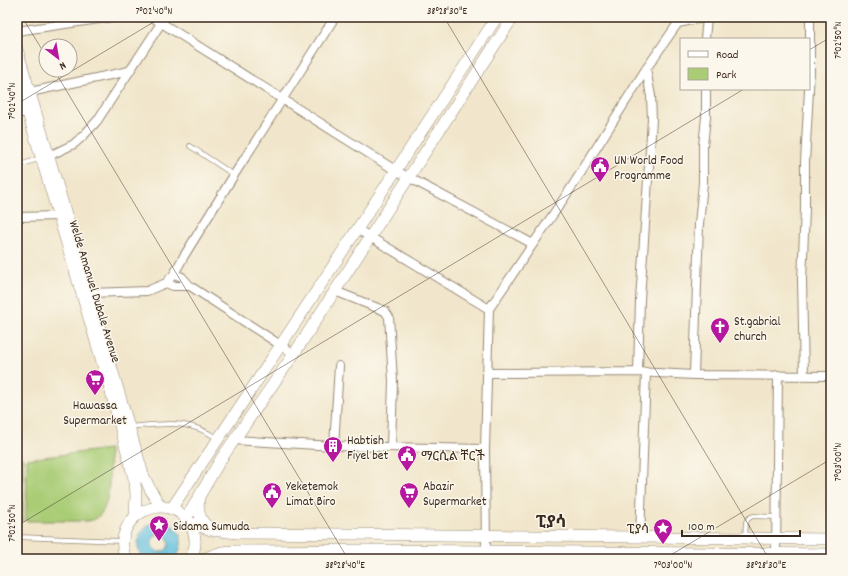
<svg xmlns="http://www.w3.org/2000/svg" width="848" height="576" font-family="Dekko,'Noto Sans Ethiopic',sans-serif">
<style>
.green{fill:#a9cc75;stroke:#727b4a}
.water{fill:#5fbedd;stroke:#4d747e;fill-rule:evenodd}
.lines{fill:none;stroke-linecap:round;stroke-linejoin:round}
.lane-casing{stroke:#968874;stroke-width:5.5}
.street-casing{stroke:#968874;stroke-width:10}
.secondary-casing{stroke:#968874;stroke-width:12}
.lane{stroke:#fff;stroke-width:4}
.street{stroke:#fff;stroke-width:8}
.secondary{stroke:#fff;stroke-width:11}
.ticks{fill:none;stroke:#3b2a1e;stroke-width:1;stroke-opacity:0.45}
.labels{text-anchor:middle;stroke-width:3;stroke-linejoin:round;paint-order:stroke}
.poi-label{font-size:13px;fill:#3b2a1e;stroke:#fbf7ec;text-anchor:start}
.street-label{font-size:13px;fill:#3b2a1e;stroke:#fbf7ec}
.district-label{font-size:17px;font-weight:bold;fill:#3b2a1e;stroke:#fbf7ec}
.neatline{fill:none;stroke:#3b2a1e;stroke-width:1.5}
.ticks-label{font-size:10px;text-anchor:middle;fill:#3b2a1e}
</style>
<rect width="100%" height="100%" fill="#fbf7ec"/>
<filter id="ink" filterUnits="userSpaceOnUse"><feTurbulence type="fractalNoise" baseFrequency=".025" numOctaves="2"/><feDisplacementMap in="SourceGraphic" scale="8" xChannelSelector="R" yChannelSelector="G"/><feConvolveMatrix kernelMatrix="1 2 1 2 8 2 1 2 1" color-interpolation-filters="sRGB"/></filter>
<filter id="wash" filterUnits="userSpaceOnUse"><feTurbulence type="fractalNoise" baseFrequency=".012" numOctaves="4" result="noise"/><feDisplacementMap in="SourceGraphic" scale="16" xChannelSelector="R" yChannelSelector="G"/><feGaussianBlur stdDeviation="0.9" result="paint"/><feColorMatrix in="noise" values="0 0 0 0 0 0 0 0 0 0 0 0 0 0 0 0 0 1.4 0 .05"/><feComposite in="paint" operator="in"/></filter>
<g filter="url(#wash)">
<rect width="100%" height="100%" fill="#f1e6cb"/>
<path class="green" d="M109,449C109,469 114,519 88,521H26L27,459Z
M17,458H23V521H17Z"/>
<path class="water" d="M154,522C178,520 189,540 175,559H145C131,546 139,529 154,522ZM158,534L166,536C172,544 168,552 158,552L152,546V540Z"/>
</g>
<g filter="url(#ink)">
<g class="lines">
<defs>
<path id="lane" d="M190,146L234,175
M17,166L41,158
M130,427C163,424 189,418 218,439
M17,537L122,541
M745,538L746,522L749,518L753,516L777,517"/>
<path id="street" d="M152,17L395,170L533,244
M17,31L113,17
M705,39L707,17
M30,92L129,71
M17,113H28
M49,156L74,144L84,135L97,121L165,17
M17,217L59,216
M357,229L489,309
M174,274L182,277L190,286L294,354
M166,283L173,286H190
M335,291L385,311L389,317L393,381L391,447
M90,293L147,291L166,283L174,274L184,256L234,175L335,17
M638,372L640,300L652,119L651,96L646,69
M487,373L638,372L694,375L831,376
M694,375L699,224L703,183V146L706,117V89
M804,376L802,280L805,209V162L810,72V17
M234,440L334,446L485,449
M334,446L339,366
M640,537L646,372
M486,552L485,449L489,309L573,185L646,69L678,23L707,17
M776,553L778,375"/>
<path id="secondary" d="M17,49L143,474L150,489L161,507
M17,76L111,392L135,482L136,495L135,516
M199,497C197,510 199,520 209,528
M171,509C282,346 388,181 497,17
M186,519L221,459L294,354L513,17
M189,522L211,530L237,533L831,539
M126,559C108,515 170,486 191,526C197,537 196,548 191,559
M203,559L222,552L233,551L366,550L831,554"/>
</defs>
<use href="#lane" class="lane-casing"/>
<use href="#street" class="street-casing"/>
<use href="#secondary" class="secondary-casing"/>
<use href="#lane" class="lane"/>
<use href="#street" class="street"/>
<use href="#secondary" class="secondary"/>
</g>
</g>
<path class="ticks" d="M22,17L46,56M444,17L769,559M809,50L831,37M54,70L348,559M17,104L162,17M17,526L744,89M664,559L831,459"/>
<defs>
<symbol id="civic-pin" viewBox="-11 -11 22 30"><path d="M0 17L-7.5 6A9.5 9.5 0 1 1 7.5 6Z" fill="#b5179e" stroke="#fbf7ec"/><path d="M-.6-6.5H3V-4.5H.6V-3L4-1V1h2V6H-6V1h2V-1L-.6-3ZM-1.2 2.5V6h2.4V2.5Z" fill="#fff"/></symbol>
<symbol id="church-pin" viewBox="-11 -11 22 30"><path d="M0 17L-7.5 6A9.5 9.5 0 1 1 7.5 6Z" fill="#b5179e" stroke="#fbf7ec"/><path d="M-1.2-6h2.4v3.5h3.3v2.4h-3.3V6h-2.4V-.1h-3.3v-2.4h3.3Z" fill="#fff"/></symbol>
<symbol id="supermarket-pin" viewBox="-11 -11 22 30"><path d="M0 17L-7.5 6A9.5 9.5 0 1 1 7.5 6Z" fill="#b5179e" stroke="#fbf7ec"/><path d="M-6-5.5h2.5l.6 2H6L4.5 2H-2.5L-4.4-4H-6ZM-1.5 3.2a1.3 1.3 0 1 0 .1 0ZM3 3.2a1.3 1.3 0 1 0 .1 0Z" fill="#fff"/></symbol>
<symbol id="building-pin" viewBox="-11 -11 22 30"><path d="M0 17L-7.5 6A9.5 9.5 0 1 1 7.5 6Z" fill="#b5179e" stroke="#fbf7ec"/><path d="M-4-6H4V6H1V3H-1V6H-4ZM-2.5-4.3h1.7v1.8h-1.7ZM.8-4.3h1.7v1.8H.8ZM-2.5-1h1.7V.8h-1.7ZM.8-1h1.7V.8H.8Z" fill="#fff"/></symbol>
<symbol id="sight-pin" viewBox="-11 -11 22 30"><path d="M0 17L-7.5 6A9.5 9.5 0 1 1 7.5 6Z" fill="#b5179e" stroke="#fbf7ec"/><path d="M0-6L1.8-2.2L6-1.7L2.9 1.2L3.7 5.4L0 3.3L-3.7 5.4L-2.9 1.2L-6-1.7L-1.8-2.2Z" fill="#fff"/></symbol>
</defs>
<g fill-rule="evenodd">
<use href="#civic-pin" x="589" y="155" width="22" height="30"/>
<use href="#church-pin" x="709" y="316" width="22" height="30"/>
<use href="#supermarket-pin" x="84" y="368" width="22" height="30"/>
<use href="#building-pin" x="322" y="435" width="22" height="30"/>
<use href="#civic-pin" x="396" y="444" width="22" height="30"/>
<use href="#civic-pin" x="261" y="481" width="22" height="30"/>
<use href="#supermarket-pin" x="398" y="481" width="22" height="30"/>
<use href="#sight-pin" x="148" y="514" width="22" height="30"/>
<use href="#sight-pin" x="652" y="517" width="22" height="30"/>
</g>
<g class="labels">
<g class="poi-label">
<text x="614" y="164">UN World Food<tspan x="614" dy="15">Programme</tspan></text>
<text x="734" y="325">St.gabrial<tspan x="734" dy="15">church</tspan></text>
<text x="95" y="409" text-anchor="middle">Hawassa<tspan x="95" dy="15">Supermarket</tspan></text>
<text x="347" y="444">Habtish<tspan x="347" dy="15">Fiyel bet</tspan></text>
<text x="421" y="460">ማርሲል ቸርች</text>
<text x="286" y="490">Yeketemok<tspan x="286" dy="15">Limat Biro</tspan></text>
<text x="423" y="490">Abazir<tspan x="423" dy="15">Supermarket</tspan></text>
<text x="173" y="530">Sidama Sumuda</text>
<text x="649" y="533" text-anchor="end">ፒያሳ</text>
</g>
<g class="street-label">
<text transform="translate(96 291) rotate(73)" y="5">Welde Amanuel Dubale Avenue</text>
</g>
<g class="district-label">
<text x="551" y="527">ፒያሳ</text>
</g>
</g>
<rect width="848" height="576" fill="none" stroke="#fbf7ec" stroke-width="44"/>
<rect x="680" y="38" width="130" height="52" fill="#fbf7ec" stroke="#aea59a"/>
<rect x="688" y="51" width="20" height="6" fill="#ffffff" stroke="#aea59a"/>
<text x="716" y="58" font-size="12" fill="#3b2a1e">Road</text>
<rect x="688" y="68" width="20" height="12" fill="#a9cc75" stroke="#aea59a"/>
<text x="716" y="78" font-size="12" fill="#3b2a1e">Park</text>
<g transform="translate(58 58) rotate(149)"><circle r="19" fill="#fbf7ec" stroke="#aea59a"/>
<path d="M0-3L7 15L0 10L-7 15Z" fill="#b5179e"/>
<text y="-6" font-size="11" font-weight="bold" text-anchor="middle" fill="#3b2a1e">N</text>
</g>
<path d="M682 530v6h118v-6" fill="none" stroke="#3b2a1e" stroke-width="2"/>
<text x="688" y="530" font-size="12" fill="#3b2a1e" stroke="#fbf7ec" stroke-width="3" paint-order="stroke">100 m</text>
<rect x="22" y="22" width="804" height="532" class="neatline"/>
<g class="ticks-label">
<text x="154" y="14">7°02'40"N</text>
<text x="447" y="14">38°28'30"E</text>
<text transform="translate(837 40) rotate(-90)" y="4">7°02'50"N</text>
<text transform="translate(11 101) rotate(-90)" y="4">7°02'40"N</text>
<text transform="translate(837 462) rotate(-90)" y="4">7°03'00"N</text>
<text transform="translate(11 523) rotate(-90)" y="4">7°02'50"N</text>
<text x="345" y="568">38°28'40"E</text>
<text x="673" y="568">7°03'00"N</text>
<text x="766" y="568">38°28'30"E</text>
</g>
</svg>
